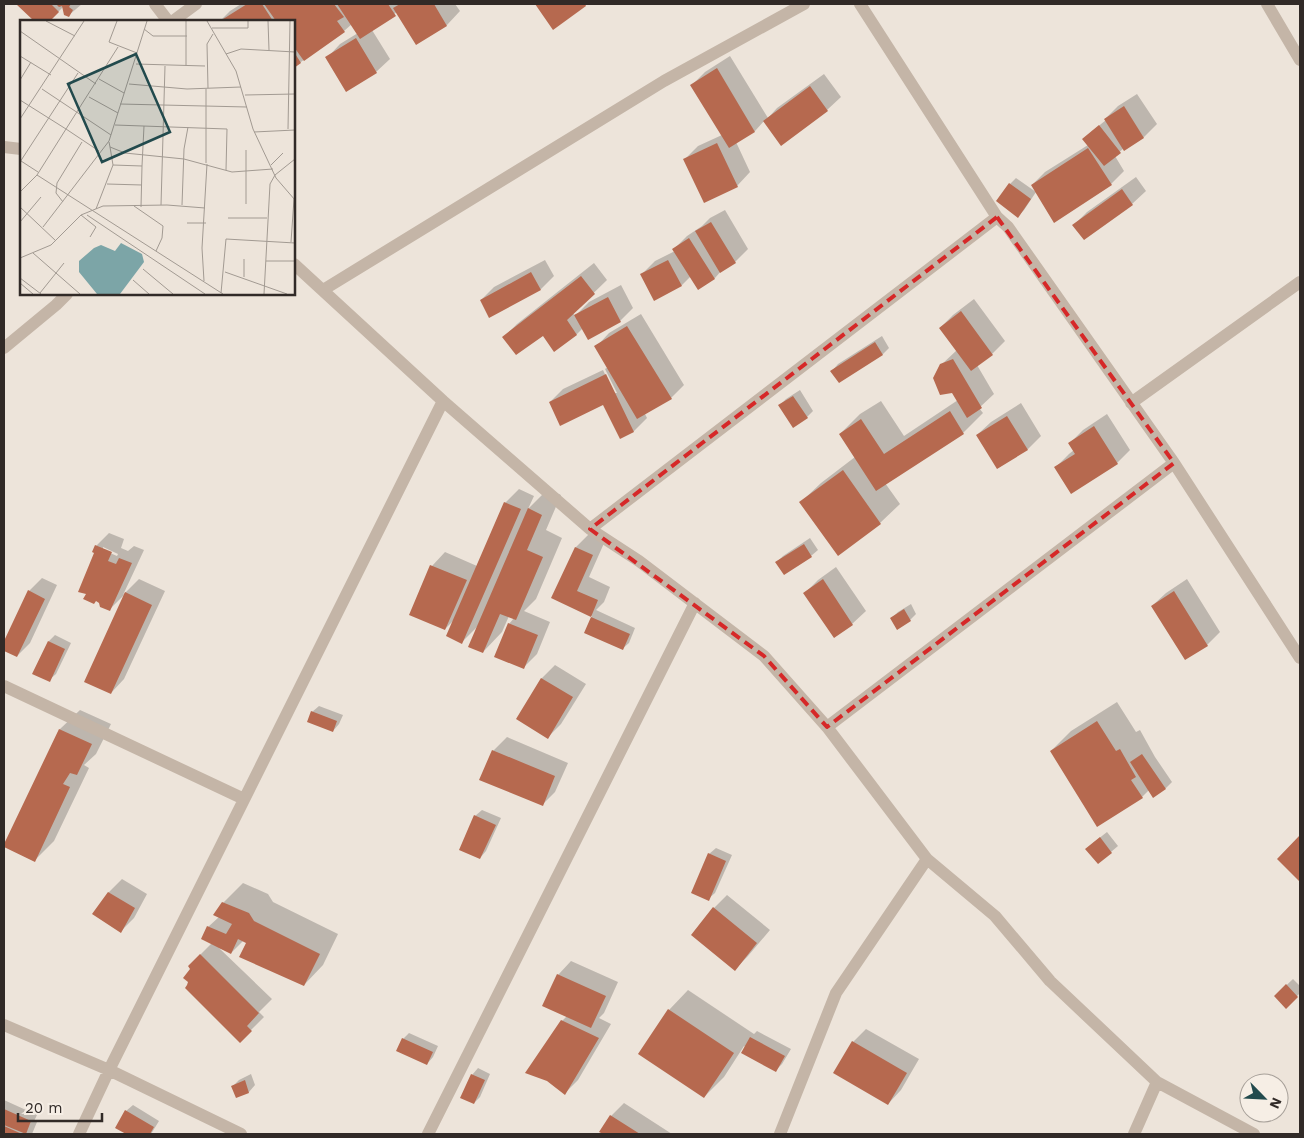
<svg xmlns="http://www.w3.org/2000/svg" width="1304" height="1138" font-family="'Work Sans',sans-serif">
<style>
.shadow{fill:#0003;fill-rule:evenodd}
.building{fill:#b6694f}
.lines{fill:none;stroke-linecap:round;stroke-linejoin:round}
.street{stroke:#c4b5a7;stroke-width:12}
.marked{fill:none;stroke:#d62828;stroke-width:4;stroke-dasharray:10 6;stroke-linejoin:round}
.inset-road{fill:none;stroke:#a29a92;stroke-width:1}
.view{fill:#224a4d;fill-opacity:0.15;stroke:#224a4d;stroke-width:2.5}
.inset-edge{fill:none;stroke:#312a27;stroke-width:2.5}
</style>
<rect width="100%" height="100%" fill="#ede4da"/>
<path class="shadow" d="M18,4H82L69,15L63,7L49,21H35Z
M241,4H455L460,11L447,25L416,43L397,12L372,30L390,59L376,72L327,58L340,44L358,33L352,24L344,31L294,67V21H220L230,11Z
M537,4H587L553,28Z
M730,56L768,118L777,108L824,74L841,97L827,110L782,144L764,121L755,131L736,142L750,172L737,186L685,159L698,146L722,135L692,85L705,72Z
M1137,94L1157,124L1144,137L1125,149L1124,148L1115,156L1124,171L1111,184L1032,185L1045,172L1088,145L1090,133L1106,120L1105,119L1118,106Z
M1136,177L1146,191L1132,204L1074,225L1087,212Z
M1016,178L1036,192L1024,210L1018,216L1010,184Z
M725,210L748,249L735,262L722,270L715,278L698,288L691,276L682,285L654,299L642,274L655,261L675,251L674,249L687,236L702,226L710,218Z
M545,260L554,276L541,289L490,316L481,300L494,287Z
M594,263L607,280L573,313L575,316L589,302L621,285L633,308L620,321L583,328L577,334L554,351L543,335L504,337L517,324Z
M974,299L1005,341L992,354L977,365L994,394L979,408L983,413L963,433L885,483L900,504L880,523L801,502L821,483L855,457L840,434L860,414L881,401L904,436L958,400L941,365L957,350L940,328L953,315Z
M641,314L684,385L671,398L645,414L647,418L634,431L621,437L604,403L550,402L563,389L603,370L614,393H617L605,369L608,367L596,347L609,333Z
M882,336L889,348L883,354L839,382L832,371L838,364Z
M800,390L813,411L807,417L780,405L786,399Z
M1021,403L1041,436L1028,449L998,468L977,435L991,422Z
M1107,414L1130,450L1117,463L1056,467L1069,454L1074,450L1070,443L1083,430Z
M519,489L534,496L528,509L548,489L561,495L546,530L562,538L536,599L524,611L550,622L537,654L524,667L509,624L514,618L509,616L502,632L483,652L478,626L462,642L454,620L445,629L410,614L432,566L445,552L477,566L505,503Z
M109,533L124,539L121,548L128,551L134,546L144,550L123,595L139,579L165,591L124,679L111,693L125,594L110,609L96,553V546ZM103,547L118,554L117,556L103,550Z
M589,534L605,541L589,577L610,587L604,602L596,610L635,628L629,643L622,649L585,632L592,616L553,597L576,547Z
M810,538L818,550L811,556L777,562L783,556Z
M836,567L866,611L852,624L834,637L805,593L818,580Z
M42,578L57,585L30,643L17,656L4,650V644L29,591Z
M1187,579L1220,632L1207,645L1152,606L1166,593Z
M911,604L916,614L910,620L892,618L898,612Z
M55,635L71,643L56,674L49,680V641Z
M555,665L586,684L561,724L548,737L518,718L542,678Z
M1117,702L1136,732L1140,730L1155,757L1172,782L1166,788L1149,790L1142,797L1051,751L1071,731Z
M319,706L343,715L339,724L333,731L312,712Z
M80,710L111,724L96,754L84,765L89,768L54,841L34,861L4,846L60,729Z
M507,737L568,763L555,792L542,805L493,751Z
M482,810L501,818L486,851L480,858L475,816Z
M1107,832L1118,846L1098,863L1093,843Z
M716,848L732,855L715,893L708,899L709,854Z
M122,879L147,894L134,918L121,931L94,913L109,892Z
M243,883L268,894L273,902L338,934L323,965L304,985L244,940L231,953L219,948L272,999L259,1012L264,1017L240,1041L189,966L212,943L208,927L219,917L223,903Z
M727,895L770,930L748,956L735,969L714,908Z
M571,961L618,982L604,1013L599,1018L611,1024L578,1080L565,1093L562,1021L567,1016L558,975Z
M1293,979L1300,986V993L1286,1007L1275,996Z
M688,990L754,1034L757,1031L791,1049L782,1064L776,1070L744,1046L724,1077L704,1097L669,1010Z
M866,1029L919,1059L901,1090L888,1104L853,1042Z
M409,1033L438,1046L433,1057L427,1064L403,1039Z
M478,1068L490,1074L480,1097L474,1103L472,1075Z
M251,1074L255,1085L249,1092L237,1096L233,1086L239,1080Z
M4,1100L37,1115L34,1121L37,1122L32,1134H4Z
M624,1103L672,1134H606L601,1131L611,1116Z
M133,1105L159,1121L151,1134H128L117,1127L126,1111Z"/>
<path class="building" d="M16,4H51L59,12L50,21H34Z
M56,4H71L69,7L73,10L69,17L64,15L62,6L59,7Z
M247,4H262L273,21H220Z
M264,4H281L282,5L283,4H334L344,17L337,21L345,32L304,61L294,47V21H276Z
M337,4H388L396,16L360,39Z
M400,4H434L447,26L416,45L393,8Z
M535,4H585L586,6L553,30Z
M356,38L377,73L346,92L325,57Z
M294,52L301,63L294,68Z
M717,68L755,132L729,148L690,85Z
M810,86L828,111L781,146L763,121Z
M1124,106L1144,138L1124,151L1104,119Z
M1099,125L1121,153L1104,166L1082,139Z
M717,143L738,187L704,203L683,159Z
M1088,148L1112,185L1054,223L1031,185Z
M1009,183L1031,199L1018,218L996,201Z
M1122,189L1133,205L1084,240L1072,225Z
M711,222L736,263L720,273L695,231Z
M689,238L715,279L698,290L672,249Z
M668,260L682,286L654,301L640,274Z
M531,272L541,290L489,318L480,300Z
M581,276L595,294L567,320L577,335L554,352L543,336L516,355L502,337Z
M608,297L621,322L588,340L574,315Z
M961,311L993,355L971,371L939,328Z
M627,326L672,399L637,419L594,346Z
M875,342L883,355L839,383L830,371Z
M953,359L982,408L967,418L952,393L940,395L933,378L940,364Z
M606,374L634,432L620,439L603,405L560,426L549,402Z
M793,396L808,418L793,428L778,405Z
M950,411L964,434L876,491L839,434L861,419L884,454Z
M1007,416L1028,450L997,469L976,435Z
M1094,426L1118,464L1071,494L1054,467L1075,454L1068,443Z
M843,470L881,524L838,556L799,502Z
M504,502L521,509L462,644L446,636Z
M528,508L542,515L527,550L543,557L516,620L500,614L483,653L468,647Z
M804,544L812,557L784,575L775,562Z
M95,545L112,552L108,561L116,564L119,558L132,563L110,611L100,607L99,603L96,601L94,604L83,599L86,594L78,592L94,553L92,552Z
M575,547L593,555L577,591L598,600L591,617L551,598Z
M430,565L467,580L445,630L409,615Z
M823,579L853,625L834,638L803,593Z
M28,590L45,599L17,657L4,651V641Z
M1174,591L1208,646L1185,660L1151,606Z
M125,592L152,605L111,694L84,682Z
M904,609L911,621L897,630L890,618Z
M591,617L630,634L623,650L584,633Z
M508,623L538,635L524,669L494,657Z
M48,641L65,649L50,682L32,674Z
M541,678L573,697L548,739L516,719Z
M311,711L337,721L333,732L307,722Z
M1097,721L1116,751L1120,749L1136,777L1131,780L1143,798L1097,827L1050,751Z
M59,729L92,744L77,775L70,773L63,784L70,787L35,862L4,847V844Z
M492,750L555,776L543,806L479,780Z
M1142,754L1166,789L1153,798L1130,762Z
M474,815L496,825L480,859L459,850Z
M1300,835V882L1277,859Z
M1100,837L1112,853L1098,864L1085,849Z
M708,853L726,861L709,901L691,893Z
M108,892L135,908L121,933L92,914Z
M222,902L249,913L254,921L320,954L304,986L239,957L246,943L238,939L231,954L201,939L207,926L226,934L232,924L213,915Z
M713,907L757,943L735,971L691,935Z
M200,954L259,1013L247,1026L252,1031L240,1043L185,988L187,985L188,982L183,978L190,969L188,966Z
M557,974L606,996L591,1028L542,1006Z
M1286,984L1298,997L1286,1009L1274,996Z
M668,1009L734,1053L704,1098L638,1054Z
M561,1020L599,1038L565,1095L547,1081L525,1073Z
M750,1037L785,1056L776,1072L741,1053Z
M402,1038L433,1052L427,1065L396,1051Z
M852,1041L907,1073L888,1105L833,1073Z
M471,1074L485,1080L474,1104L460,1098Z
M245,1080L249,1093L236,1098L231,1086Z
M4,1109L31,1121L26,1134L4,1125Z
M125,1110L154,1127L150,1134H126L115,1128Z
M610,1115L640,1134H603L599,1132Z
M4,1126L22,1134H4Z"/>
<g class="lines">
<path class="street" d="M155,4L168,21
M860,4L997,217L1008,227L1174,463L1300,658
M1267,4L1300,60
M173,21L196,4
M4,147L21,149
M294,264L443,401L590,529L639,561L764,656L827,727L927,859L995,916L1050,981L1157,1082L1254,1134
M323,290L664,81L804,4
M4,348L56,305L67,294
M1131,403L1300,282
M590,529L997,217
M4,686L244,799
M827,727L1174,463
M4,1025L109,1070L241,1134
M79,1134L109,1070L443,401
M428,1134L695,603
M780,1134L836,993L927,859
M1134,1134L1157,1082"/>
</g>
<path class="marked" d="M997,217L1174,463L827,727L764,656L590,529Z"/>
<g transform="translate(20 20)">
<rect width="275" height="275" fill="#ede4da"/>
<path d="M101,223L122,234L124,242L100,274H77L59,252V241L74,228L81,225L95,231Z" fill="#7ca5a7"/>
<path class="inset-road" d="M26,1L55,16M97,1L89,22L117,33M166,1V46M187,1L216,51L233,109L256,158L275,180M248,1L249,30M192,8H228V1M124,9L133,16H167M0,11L76,64M206,34L221,29L275,32M0,36L31,55M116,44L185,46M79,59L104,73M0,60L11,42M109,64L167,69L221,67M188,68L187,24L193,14M22,69L91,115M225,75L275,74M69,77L98,93M0,80L46,109L98,27M100,84L227,87M0,99L64,1M95,105L207,109L206,150M268,109L270,1M234,112L275,110M89,122L90,127L105,133L164,139L212,152L253,149M90,127L93,145M226,130V184M1,141L18,152M0,142L58,53M186,143V69M251,145L263,133M17,155L203,274M87,164L122,165M0,172L17,155L46,109L79,131M43,182L36,173L37,163L62,122M141,185L145,46M162,185L164,129L168,107M114,186L143,206L142,218L136,231M0,187L36,221M121,187L122,146M76,189L93,145L122,146L124,106M61,195L76,207L70,217M67,195L185,274M208,198H247M0,202L21,177M167,203H186M23,207L89,121L127,1M271,222L274,179M13,233L60,274M0,238L31,225L61,195L83,186L147,185L185,188M246,241H275M123,249L153,274M205,252L267,274M224,257V239M0,258L21,274M113,260L129,274M184,261L182,228L187,144M0,263L13,274M20,273L44,243M201,273L206,219L275,223M244,274L250,164L255,155L275,139"/>
<path class="view" d="M116,34L150,112L82,142L48,64Z"/>
<rect width="275" height="275" class="inset-edge"/>
</g>
<rect width="1304" height="1138" fill="none" stroke="#312a27" stroke-width="10"/>
<g transform="translate(1264 1098) rotate(114)"><circle r="24" fill="#f6eee5" stroke="#a7a099"/>
<path d="M0-4L9 19L0 12L-9 19Z" fill="#224a4d"/>
<text y="-8" font-size="14" font-weight="bold" text-anchor="middle" fill="#312a27">N</text>
</g>
<path d="M18 1113v8h84v-8" fill="none" stroke="#312a27" stroke-width="2.5"/>
<text x="25" y="1113" font-size="15" fill="#312a27" stroke="#f6eee5" stroke-width="4" paint-order="stroke">20 m</text>
</svg>
